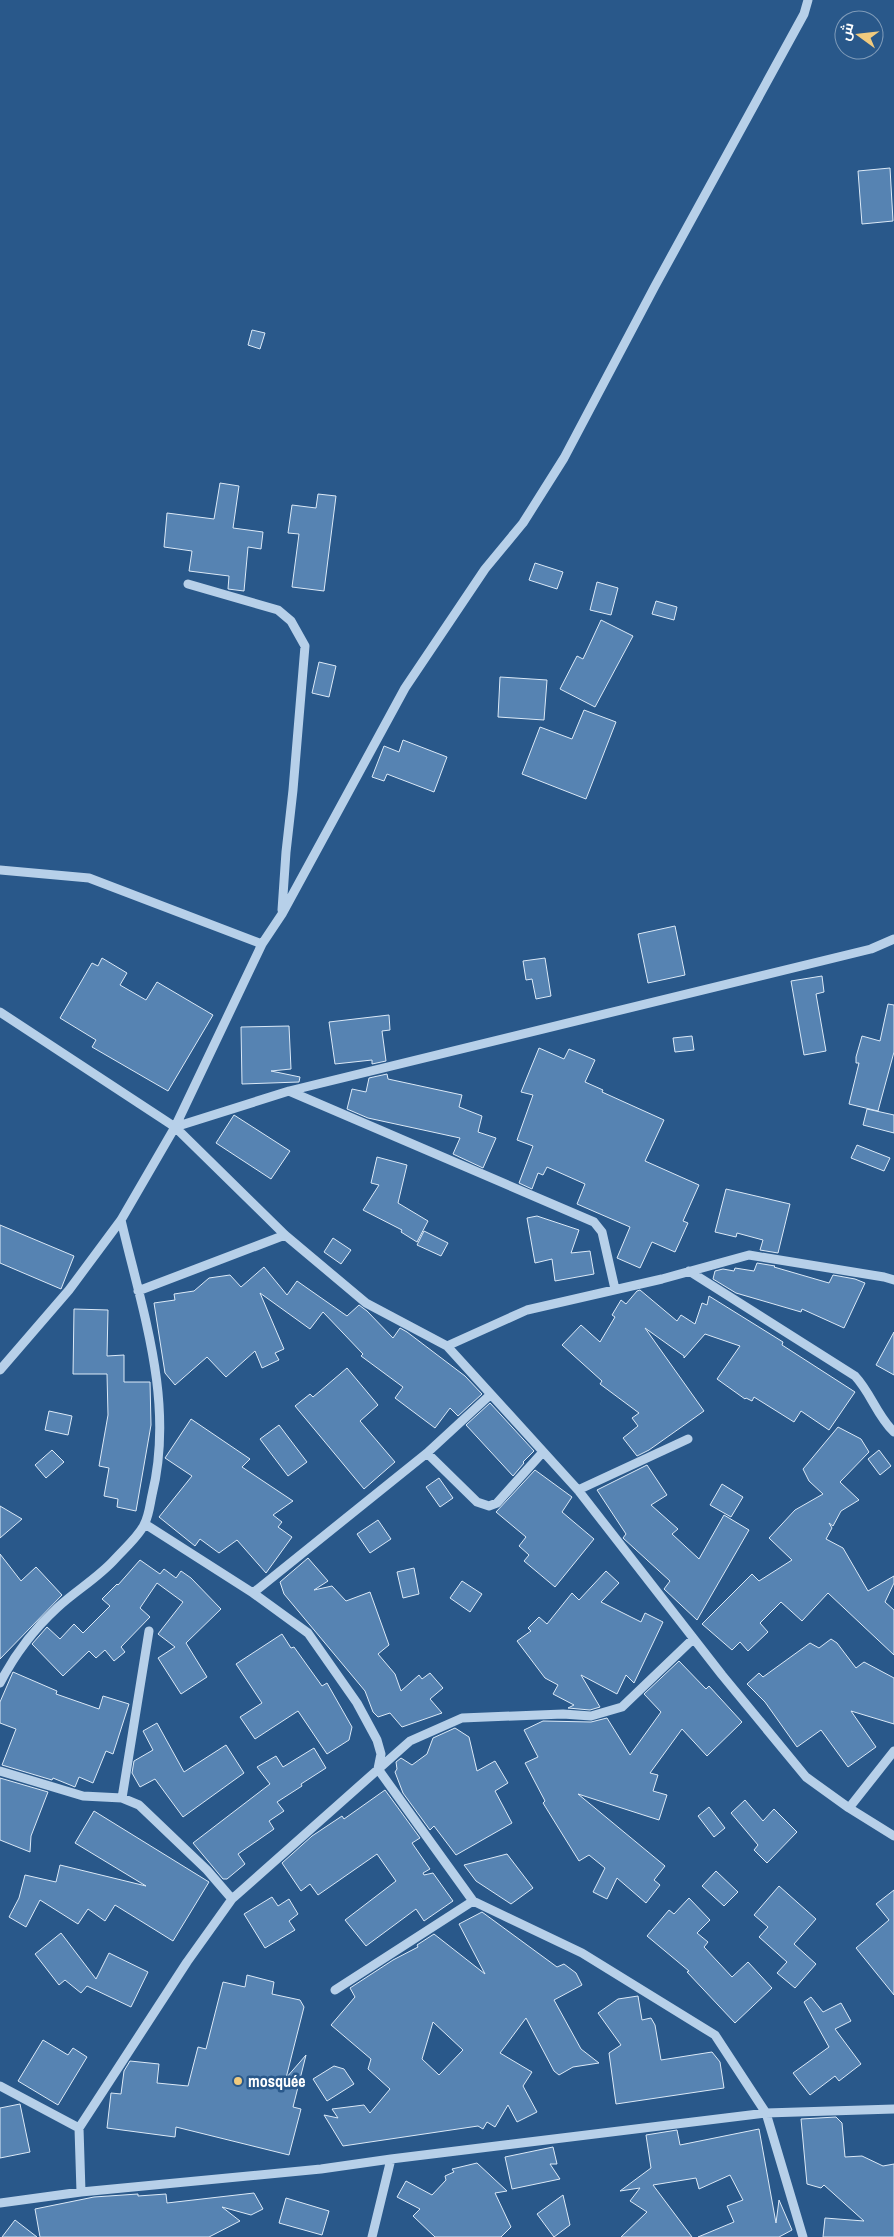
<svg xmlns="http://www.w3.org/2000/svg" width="894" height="2237" font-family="'Archivo Narrow',Cairo,sans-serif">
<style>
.building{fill:#5683b2;stroke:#dbe9f7;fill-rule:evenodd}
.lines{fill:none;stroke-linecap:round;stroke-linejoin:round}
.minor{stroke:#b7d0e9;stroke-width:9}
.poi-dot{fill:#f0ca7e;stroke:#29588a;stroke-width:2}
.labels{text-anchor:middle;stroke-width:5;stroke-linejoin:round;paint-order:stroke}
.poi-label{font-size:16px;font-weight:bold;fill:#fff;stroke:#29588a;text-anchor:start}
</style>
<rect width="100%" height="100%" fill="#29588a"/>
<path class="building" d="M890,168L893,221L862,224L858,171Z
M252,330L265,333L260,349L248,345Z
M220,483L239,486L233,528L263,532L261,549L248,547L244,591L228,589L229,576L189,571L192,551L164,547L167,513L214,519Z
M318,494L336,496L324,591L292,587L299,534L288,533L292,505L316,508Z
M535,563L563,572L557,589L529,580Z
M597,582L618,588L611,615L590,610Z
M656,601L677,607L674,620L652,614Z
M601,620L633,636L595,707L560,689L577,656L583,659Z
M319,662L336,666L329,697L312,693Z
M500,677L547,680L544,720L498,717Z
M584,710L616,722L586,799L522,774L540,727L572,739Z
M403,740L447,757L434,792L387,774L384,781L372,777L384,746L399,752Z
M675,926L685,975L648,983L638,934Z
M102,958L127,973L120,985L146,1000L157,982L213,1015L168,1091L92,1047L96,1040L60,1018L92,963L98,966Z
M545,958L551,996L536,999L532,979L526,980L523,961Z
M822,976L824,992L816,994L826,1051L804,1055L791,981Z
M888,1004L894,1005V1052L878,1111L849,1104L859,1063H856V1057L862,1036L880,1041Z
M389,1015L390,1030L382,1031L386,1061L372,1064V1060L335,1064L329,1022Z
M289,1026L291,1069L271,1071L300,1077L299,1082L242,1084L241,1027Z
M692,1036L694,1050L675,1052L673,1038Z
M539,1048L564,1059L569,1049L595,1060L585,1082L603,1090L602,1092L664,1120L645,1161L699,1185L683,1221L688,1223L675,1252L652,1242L640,1268L617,1258L630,1227L577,1204L585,1184L547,1167L543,1175L538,1173L532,1189L519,1183L533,1146L517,1140L533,1095L521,1092Z
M387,1074L388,1079L462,1095L459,1107L482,1116L478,1132L496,1138L483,1168L453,1154L460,1138L368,1118L347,1109L352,1089L366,1092L369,1078Z
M867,1109L894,1115V1133L863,1125Z
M234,1115L290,1151L271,1179L216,1143Z
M857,1145L890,1158L884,1171L851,1158Z
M377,1157L407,1165L398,1203L428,1221L417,1242L401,1232L402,1230L363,1210L379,1185L371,1183Z
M726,1189L790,1204L778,1253L760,1250L763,1240L737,1233L736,1237L715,1232Z
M537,1216L579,1230L571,1253L590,1251L594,1274L555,1281L552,1259L535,1263L527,1218Z
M0,1225L74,1256L61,1289L0,1263Z
M424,1231L448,1243L441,1256L417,1245Z
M333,1238L351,1250L341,1264L324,1252Z
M757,1263L775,1266L774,1267L829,1283L833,1275L855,1279L865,1283L844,1328L802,1309L801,1312L736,1293L713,1279L715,1271L723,1269L734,1271L735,1268L754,1271Z
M264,1267L287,1295L297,1281L347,1316L359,1305L367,1311L393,1338L400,1328L407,1332L465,1376L482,1394L458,1416L450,1408L435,1428L395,1398L403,1387L361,1356L363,1354L323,1312L310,1329L260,1293L284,1349L275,1353L279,1360L262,1368L255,1351L226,1377L207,1357L175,1385L165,1373L154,1303L175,1300L174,1294L194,1291L209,1278L230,1275L241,1287Z
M640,1290L677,1321L681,1315L695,1324L702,1303L707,1305L709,1296L783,1342L782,1345L855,1392L829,1430L801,1411L794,1422L754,1397L752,1401L746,1398L745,1399L717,1379L740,1346L705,1334L684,1358V1356L645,1328L704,1411L649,1450L637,1456L623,1438L638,1426L632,1418L639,1413L600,1384L602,1381L562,1345L581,1325L600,1342L615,1317L612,1315L621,1300L626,1304L637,1291Z
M74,1309L108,1310L107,1356L124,1355V1382H150L151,1425L136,1511L117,1507L118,1499L104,1496L109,1468L99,1466L108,1415L107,1374H73Z
M894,1332V1375L876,1365Z
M347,1368L378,1405L360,1421L395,1462L364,1489L295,1406L310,1394L313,1397Z
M490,1403L534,1451L523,1462L524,1463L513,1476L466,1425Z
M49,1411L72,1416L68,1435L45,1430Z
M191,1419L250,1459L242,1467L293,1501L273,1515L282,1522L278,1527L292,1537L266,1573L237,1540L219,1553L200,1539L195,1546L159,1517L192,1476L165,1458Z
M279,1425L307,1462L288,1476L260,1439Z
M838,1427L861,1439L869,1452L840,1482L859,1500L841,1511L833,1526L829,1523L832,1528L826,1539L843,1548L868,1591L894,1576V1583L885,1602L894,1610V1655L828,1593L802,1621L781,1602L760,1623L768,1632L748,1651L740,1642L732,1650L702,1624L752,1574L759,1581L792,1560L769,1538L795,1510L823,1494L809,1481L803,1469Z
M52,1450L64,1462L46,1478L35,1465Z
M879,1450L891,1466L880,1475L868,1459Z
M647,1465L667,1495L651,1505L678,1529L672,1534L699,1559L724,1515L749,1530L697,1620L664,1589L670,1581L623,1538L626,1534L597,1490Z
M535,1470L572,1497L562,1512L594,1539L555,1587L524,1561L529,1555L519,1546L526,1537L496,1512Z
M439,1478L453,1498L440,1507L426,1487Z
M722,1484L743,1497L731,1517L710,1505Z
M0,1506L22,1519L0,1538Z
M378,1520L391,1539L370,1553L357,1534Z
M0,1554L21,1581L36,1567L62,1595L0,1659Z
M308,1558L328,1581L314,1590L332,1586L346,1601L370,1592L389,1645L378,1654L395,1674L401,1691L419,1675L422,1679L430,1673L443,1688L430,1699L442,1713L402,1727L390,1713L378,1717L373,1712L365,1691L284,1594L280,1582Z
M140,1560L160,1574L164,1569L176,1578L181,1571L191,1578L221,1609L186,1643L207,1677L181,1694L158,1658L175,1647L158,1634L183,1602L157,1583L140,1608L150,1617L121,1647L125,1652L114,1661L105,1650L96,1658L89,1651L63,1676L32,1644L47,1627L60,1639L74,1624L83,1633L110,1606L102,1599L117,1584L118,1585Z
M414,1568L419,1594L403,1598L397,1572Z
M606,1571L619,1583L601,1602L641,1622L645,1613L663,1622L634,1683L626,1675L617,1694L581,1675L600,1707L590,1710L568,1708L574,1705L553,1694L558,1685L545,1678L517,1641L531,1631L528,1628L539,1617L547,1624L572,1593L579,1600Z
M462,1581L482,1594L470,1612L450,1598Z
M282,1634L291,1648L294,1647L322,1686L327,1683L352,1727L349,1740L327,1754L298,1711L255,1739L240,1717L262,1703L236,1664Z
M831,1639L837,1643L856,1668L864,1662L894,1678V1724L851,1711L876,1747L848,1767L821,1730L797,1747L765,1702L747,1684L759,1673L763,1677L810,1643L819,1648Z
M679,1661L706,1689L709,1686L742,1722L707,1756L682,1729L650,1773L658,1775L653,1791L667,1795L659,1820L578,1794L665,1866L654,1880L660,1885L646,1903L617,1878L607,1899L593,1892L605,1868L589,1855L579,1861L543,1803L545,1801L525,1763L538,1757L524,1730L543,1721L591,1722L607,1718L630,1755L661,1712L644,1694Z
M13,1672L57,1691L56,1694L99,1709L103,1696L129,1704L113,1754L106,1751L93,1783L79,1777L75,1787L53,1778L52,1780L2,1765L16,1729L0,1723V1702Z
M157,1723L184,1772L226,1745L244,1773L183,1817L155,1779L140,1787L132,1773L134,1761L153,1750L143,1731Z
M455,1728L469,1737L477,1771L495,1761L508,1783L495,1791L512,1823L456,1855L434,1826L430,1830L403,1793L395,1772L397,1769L396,1762L401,1758L412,1765L427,1754L433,1738Z
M314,1748L326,1768L301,1784L302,1786L277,1802L284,1811L269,1821L274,1829L238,1854L245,1864L227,1879H223L193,1843L270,1784L257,1767L276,1756L283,1767Z
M0,1778L48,1792L31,1836L30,1852L0,1840Z
M385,1790L420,1838L412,1843L430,1869L423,1873L424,1875L433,1873L453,1901L424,1921L416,1909L366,1946L345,1920L396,1881L377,1854L318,1895L310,1884L301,1891L282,1863L312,1836L342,1816L344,1819Z
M745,1800L763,1821L774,1809L797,1832L767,1863L754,1850L758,1845L731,1813Z
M709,1807L725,1828L714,1837L698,1816Z
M94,1811L209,1882L173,1941L115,1905L105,1921L88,1909L78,1924L40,1900L26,1927L9,1917L19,1898L25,1875L56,1882L60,1865L146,1886L75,1843Z
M507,1854L533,1888L511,1904L476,1881L464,1865Z
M716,1871L738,1892L724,1906L702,1886Z
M779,1886L816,1919L794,1944L816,1964L795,1988L777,1973L787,1962L759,1937L768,1927L754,1915Z
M894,1890V1995L856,1948L889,1920L876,1904Z
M272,1897L278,1906L289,1899L298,1914L289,1921L295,1930L265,1948L244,1914Z
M689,1898L710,1920L697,1933L708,1942L704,1947L732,1977L748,1962L772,1988L735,2023L687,1972L689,1971L647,1936L669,1910L674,1914Z
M482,1912L557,1967L564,1964L576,1973L582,1985L554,2000L581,2049L599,2063L573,2067L559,2075L554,2071L526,2018L500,2053L532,2072L523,2086L537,2112L517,2122L508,2105L495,2127L487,2122L483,2129L478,2126L343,2146L324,2115L338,2118L332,2109L364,2105L370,2113L390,2089L368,2069L371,2059L331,2025L355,1997L350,1988L393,1960L418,1947L417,1945L434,1934L485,1974L459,1924ZM433,2022L463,2050L439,2075L422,2059Z
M61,1933L96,1979L109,1953L148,1972L131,2007L87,1986L81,1993L65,1980L59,1985L35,1954Z
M247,1975L274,1982L272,1994L300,2000L304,2007L286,2078L306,2055L293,2107L301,2109L289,2155L176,2127L175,2137L107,2128L111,2093L121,2094L124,2071L130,2061L159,2064L157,2083L188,2086L198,2047L206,2049L223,1982L245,1987Z
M638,1996L642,2020L651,2018L655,2025L661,2060L712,2052L720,2062L724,2088L616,2104L609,2053L621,2045L598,2013L618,1999Z
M811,1997L823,2012L841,2003L851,2021L835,2029L861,2064L839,2081L835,2076L810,2095L793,2073L829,2047L804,2002Z
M43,2040L68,2055L73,2048L87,2057L58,2105L18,2081Z
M334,2066L344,2069L354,2084L327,2101L313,2079Z
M20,2104L30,2152L0,2158V2108Z
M836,2117L842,2123L845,2157L862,2156L883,2166L894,2164V2237H823L825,2218L864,2221L824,2185L821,2188L807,2184L801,2119Z
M759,2129L776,2223L779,2200L792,2230L779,2237H698L734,2222L727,2206L743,2200L730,2175L699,2189L696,2178L653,2185L692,2237H621L647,2212L630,2201L640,2188L620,2191L651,2168L646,2135L677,2130L680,2145Z
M553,2147L557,2164H550L560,2179L512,2189L505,2157Z
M477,2163L507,2191L495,2193L511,2227L501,2237H435L413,2216L420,2209L397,2197L406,2181L432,2195L446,2180L445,2176L454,2172L452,2169Z
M254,2193L263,2209L251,2215L222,2207L240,2221L209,2237H40L35,2209L94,2197L138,2194V2196L166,2194L167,2203Z
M563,2195L570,2225L554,2237L537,2214Z
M286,2198L329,2211L322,2235L279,2223Z
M15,2220L37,2237H2Z"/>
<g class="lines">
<path class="minor" d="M188,584L278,610L291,621L305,646L293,790L286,852L282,910
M0,870L89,878L262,944
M0,1012L175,1127L285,1235L366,1303L447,1346L578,1490L722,1675L806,1777L849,1808L894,1836
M289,1091L594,1222L602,1232L615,1289
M175,1127L289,1091L871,949L894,939
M689,1271L855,1376C871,1393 877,1416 894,1432
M138,1291L285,1235
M447,1346L527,1310L662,1279L749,1255L884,1277L894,1280
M0,1370L69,1290L121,1220L175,1127L262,944L282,914L405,688L485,569L523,523L564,458L655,286L804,14L808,0
M427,1453L477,1502L489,1506L497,1503L542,1453
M578,1490L688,1439
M145,1524L253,1593L308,1633L357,1703L377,1740L381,1754L378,1769L473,1901L582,1953L715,2035L766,2113L803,2237
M253,1593L427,1453L490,1395
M0,1683C15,1654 33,1630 57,1608C75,1591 98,1578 115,1559C124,1549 138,1537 144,1525C149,1516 150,1504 152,1495C175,1402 142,1310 121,1220
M0,1771L83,1796L122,1798L139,1805L207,1870L232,1899
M122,1798L149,1631
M849,1808L894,1751
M335,1990L473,1901
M0,2086L79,2128
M81,2192L79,2128L187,1962L232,1899L410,1741L462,1718L563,1714L591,1716L622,1707L693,1639
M0,2203L81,2192L321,2169L391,2159L766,2113L894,2109
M372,2237L391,2159"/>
</g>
<circle class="poi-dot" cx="238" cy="2081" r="5"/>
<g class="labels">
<g class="poi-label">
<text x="248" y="2087">mosquée</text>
</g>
</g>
<g transform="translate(859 35) rotate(285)"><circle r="24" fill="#29588a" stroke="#7f9bb9"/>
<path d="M0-4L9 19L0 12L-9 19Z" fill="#f0ca7e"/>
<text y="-8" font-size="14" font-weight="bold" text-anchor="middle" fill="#ffffff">ش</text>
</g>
</svg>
